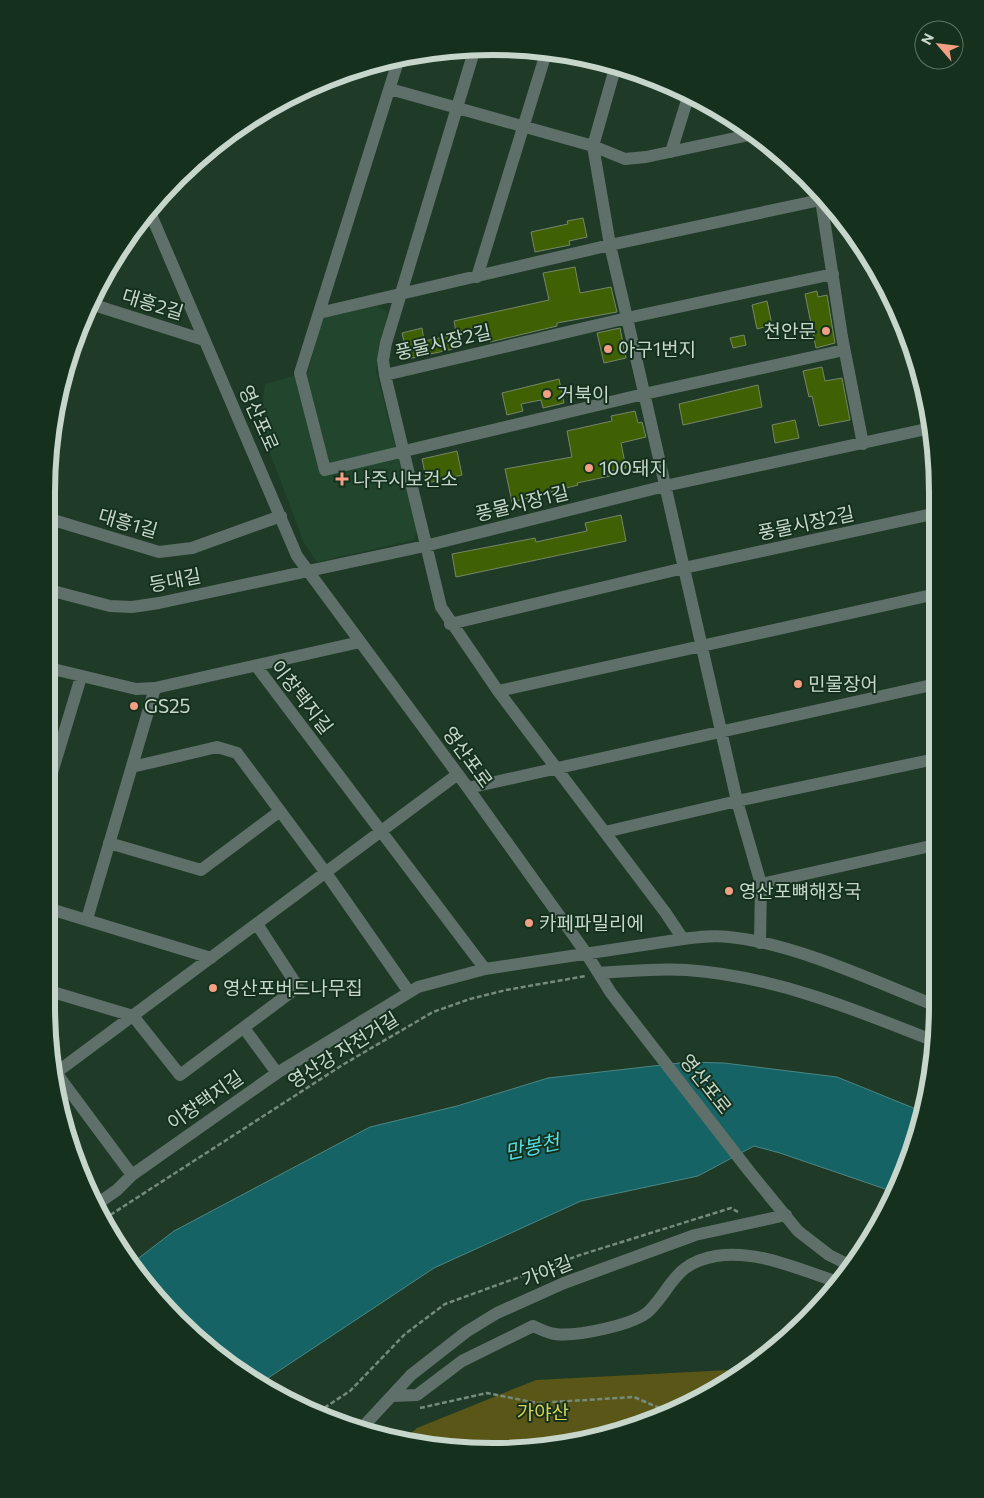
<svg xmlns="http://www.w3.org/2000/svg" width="984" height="1498" font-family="Commissioner,'Noto Sans KR',sans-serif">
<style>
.built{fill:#21452d}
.green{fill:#595618}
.water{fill:#166366;stroke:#4b8684}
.building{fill:#3f6104;stroke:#768667}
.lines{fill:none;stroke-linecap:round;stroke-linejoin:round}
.path{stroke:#768b7c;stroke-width:2.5;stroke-dasharray:5 2.5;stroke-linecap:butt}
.minor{stroke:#5f706b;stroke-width:12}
.poi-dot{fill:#f39f84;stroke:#15311e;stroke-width:2}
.labels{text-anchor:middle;stroke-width:4;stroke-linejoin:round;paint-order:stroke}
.street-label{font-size:19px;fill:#c6d6ca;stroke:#15311e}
.poi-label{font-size:19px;fill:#c6d6ca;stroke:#15311e;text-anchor:start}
.park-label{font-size:19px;fill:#d8d353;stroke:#15311e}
.water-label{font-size:20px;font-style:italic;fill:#53dee3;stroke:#15311e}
.rim{fill:none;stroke:#c6d6ca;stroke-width:6}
</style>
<rect width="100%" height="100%" fill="#1f3b27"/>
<path class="built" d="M377,306L388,312L380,344L376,371L417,531L414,540L317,562L304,543L260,427L265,384L308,372L322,318Z"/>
<path class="green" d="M749,1369L739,1377L608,1436L492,1452L406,1438L417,1428L536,1380Z"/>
<path class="water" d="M688,1062L724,1063L837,1077L921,1111L904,1177L894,1192L780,1153L754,1146L698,1176L581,1201L434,1268L262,1382L221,1360L131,1264L174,1231L370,1127L457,1106L548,1078Z"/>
<path class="building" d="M583,218L587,237L569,241L570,245L535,252L531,232L568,224L567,221Z
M575,267L580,293L611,287L617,312L557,323V326L490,342L486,326L456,332L454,321L549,300L543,273Z
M817,291L818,297L827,295L835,343L816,348L805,294Z
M767,301L772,325L757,329L752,305Z
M422,328L424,341L450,336L453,349L408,359L402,333Z
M620,328L626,358L604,363L597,333Z
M744,335L746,345L733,348L730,338Z
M822,367L825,381L842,378L850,420L819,426L812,396L809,397L803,371Z
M559,379L564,403L543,408L541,400L521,404L523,411L507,415L502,393Z
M758,385L762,407L683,425L679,404Z
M635,411L638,423L642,422L646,437L621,443L626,468L609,471L610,476L577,483L578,485L512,502L505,469L572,457L567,431L612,421L611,416Z
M795,420L799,438L775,443L772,425Z
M457,451L462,475L427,483L422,459Z
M621,515L626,541L456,577L452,554L535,538L536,542L587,531L585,523Z"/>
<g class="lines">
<path class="path" d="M104,1219L344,1064L433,1012L470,999L506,990L586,976
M420,1408L487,1393L537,1403L634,1397L657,1407L670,1408
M318,1412L350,1391L405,1334L445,1304L580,1255L731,1208L738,1212"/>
<path class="minor" d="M475,48L386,343L383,360L385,375L441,607L498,691L665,912L683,939C698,937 713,935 729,937C793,943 874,981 934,1005
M399,58L300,373L325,470L644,394L844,350
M616,65L593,146L610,245L627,318L737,801L761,884L760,943
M390,89L593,146L625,159L646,157L754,134
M671,152L689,94
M820,193L842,337L863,444
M149,210L297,556L468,788L586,953L611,993L749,1171L798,1231L829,1255L849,1265
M477,277L547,50
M91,304L204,340
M319,313L610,245L825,199
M385,375L627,318L833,274
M50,519L159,552L192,548L281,516
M49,590L110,606L132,607L159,603L425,546L665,486L931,428
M450,624L684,568L937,513
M257,667L485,969
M49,668L136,689L155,688L360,642
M498,691L936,594
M132,767L217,747L237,753L326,873L409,992
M48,786L81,677
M468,788L936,684
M605,832L737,801L935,759
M109,843L201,870L280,811
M761,884L935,845
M47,908L211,958
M87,919L155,688
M599,973C628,971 658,968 687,970C773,976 854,1009 934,1041
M46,990L133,1016L180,1075L298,987L257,924
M244,1028L277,1073
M57,1072L458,774
M57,1074L132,1175L277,1073L418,987L485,969L683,939
M97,1204L117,1190L132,1175
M392,1396L417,1395L462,1361L533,1326C540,1329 547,1333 555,1334C575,1337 636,1325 650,1310C673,1286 675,1263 716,1256C757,1249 800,1270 838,1282
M360,1430L411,1375L466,1332L497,1313L564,1283L695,1235L786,1215"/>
</g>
<g class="poi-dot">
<circle cx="826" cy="331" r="5"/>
<circle cx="608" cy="349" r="5"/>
<circle cx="547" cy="394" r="5"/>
<circle cx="589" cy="468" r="5"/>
<path d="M339.5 471.5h5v5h5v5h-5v5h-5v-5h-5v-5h5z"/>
<circle cx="798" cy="684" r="5"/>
<circle cx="134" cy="706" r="5"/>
<circle cx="729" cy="891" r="5"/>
<circle cx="529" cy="923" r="5"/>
<circle cx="213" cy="988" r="5"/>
</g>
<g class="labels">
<g class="street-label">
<text transform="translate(153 304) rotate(17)" y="7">대흥2길</text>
<text transform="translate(443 342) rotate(-13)" y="7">풍물시장2길</text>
<text transform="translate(259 418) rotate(66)" y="7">영산포로</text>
<text transform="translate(522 503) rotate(-14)" y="7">풍물시장1길</text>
<text transform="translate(128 523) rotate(16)" y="7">대흥1길</text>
<text transform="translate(806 523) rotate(-12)" y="7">풍물시장2길</text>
<text transform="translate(175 580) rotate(-11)" y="7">등대길</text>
<text transform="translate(302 697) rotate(52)" y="7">이창택지길</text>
<text transform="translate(468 757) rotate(54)" y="7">영산포로</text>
<text transform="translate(343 1050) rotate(-32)" y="7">영산강 자전거길</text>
<text transform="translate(706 1084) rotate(52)" y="7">영산포로</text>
<text transform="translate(205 1100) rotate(-35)" y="7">이창택지길</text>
<text transform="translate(547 1271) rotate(-22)" y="7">가야길</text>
</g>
<g class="poi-label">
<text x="816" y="338" text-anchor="end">천안문</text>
<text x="618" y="356">아구1번지</text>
<text x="557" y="401">거북이</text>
<text x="599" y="475">100돼지</text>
<text x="353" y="486">나주시보건소</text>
<text x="808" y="691">민물장어</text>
<text x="144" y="713">GS25</text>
<text x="739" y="898">영산포뼈해장국</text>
<text x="539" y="930">카페파밀리에</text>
<text x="223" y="995">영산포버드나무집</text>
</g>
<g class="park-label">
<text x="543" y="1419">가야산</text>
</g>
<g class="water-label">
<text transform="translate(532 1147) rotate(-12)" y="7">만봉천</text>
</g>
</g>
<path d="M0 0H984V1498H0ZM492 55H492A437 437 0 0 1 929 492V1006A437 437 0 0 1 492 1443H492A437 437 0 0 1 55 1006V492A437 437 0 0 1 492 55Z" fill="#15311e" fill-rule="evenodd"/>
<path class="rim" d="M492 55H492A437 437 0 0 1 929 492V1006A437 437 0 0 1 492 1443H492A437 437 0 0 1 55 1006V492A437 437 0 0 1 492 55Z"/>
<g transform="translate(939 45) rotate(298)"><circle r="24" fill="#15311e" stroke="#5c7363"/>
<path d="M0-4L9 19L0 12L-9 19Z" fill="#f39f84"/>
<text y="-8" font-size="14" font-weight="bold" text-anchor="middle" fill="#c6d6ca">N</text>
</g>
</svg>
